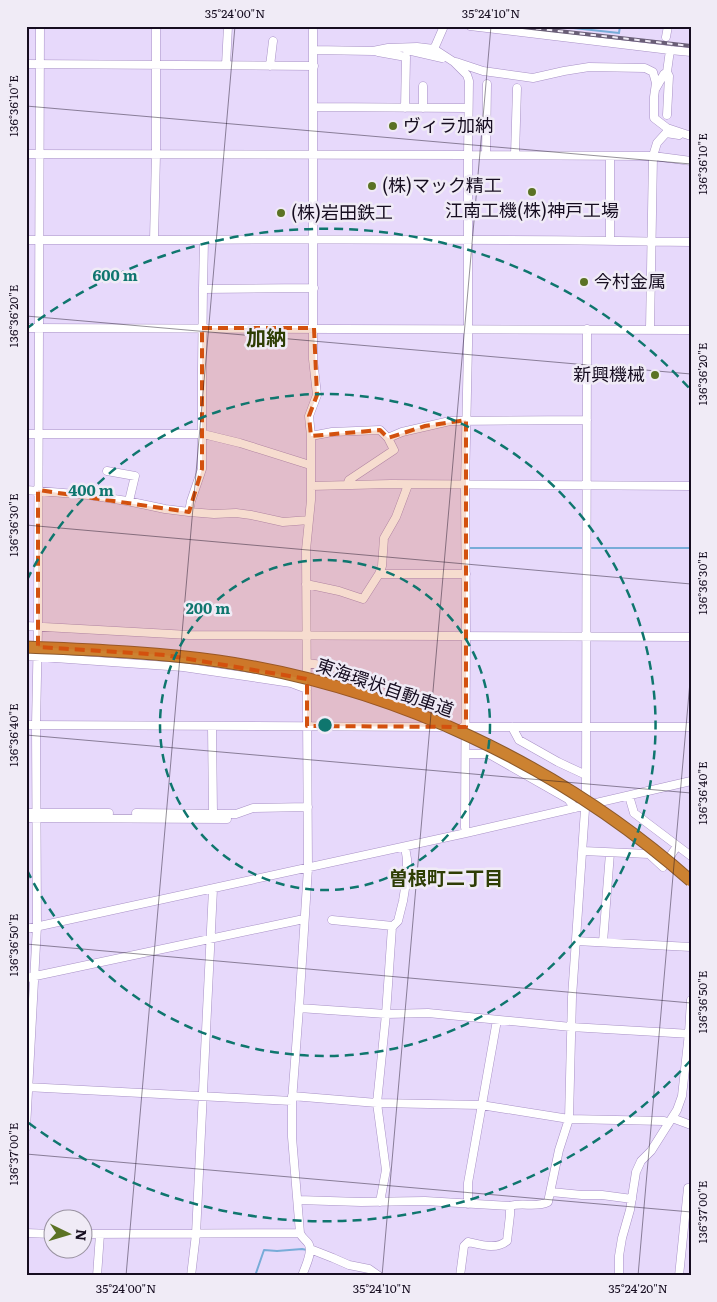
<svg xmlns="http://www.w3.org/2000/svg" width="717" height="1302" font-family="Literata,'Noto Sans JP',serif">
<style>
.lines{fill:none;stroke-linecap:round;stroke-linejoin:round}
.stream{stroke:#78acd8;stroke-width:2}
.minor-casing{stroke:#a891c6;stroke-width:9}
.minor{stroke:#fff;stroke-width:8}
.rail-casing{stroke:#695e76;stroke-width:4}
.rail{stroke:#f0ebf6;stroke-width:2;stroke-dasharray:5.5;stroke-linecap:butt}
.highway-bridge-casing{stroke:#8c592b;stroke-width:13;stroke-linecap:butt}
.highway-bridge{stroke:#cc8231;stroke-width:11}
.marked{fill:#d3510e;fill-opacity:0.2;stroke:#d3510e;stroke-width:4;stroke-dasharray:10 6;stroke-linejoin:round}
.ticks{fill:none;stroke:#160d20;stroke-width:1;stroke-opacity:0.45}
.ring{fill:none;stroke:#0f766e;stroke-width:2.5;stroke-dasharray:9 6}
.poi-dot{fill:#5b7224;stroke:#f0ebf6;stroke-width:2}
.labels{text-anchor:middle;stroke-width:5;stroke-linejoin:round;paint-order:stroke}
.poi-label{font-size:18px;fill:#160d20;stroke:#f0ebf6;text-anchor:start}
.street-label{font-size:18px;fill:#160d20;stroke:#f0ebf6}
.neighbourhood-label{font-size:19px;font-weight:bold;fill:#2e3d04;stroke:#f0ebf6}
.quarter-label{font-size:20px;font-weight:bold;fill:#2e3d04;stroke:#f0ebf6}
.centre{fill:#0f766e;stroke:#f0ebf6;stroke-width:2.5}
.ring-label{font-size:15px;text-anchor:middle;font-weight:bold;fill:#0f766e;stroke:#f0ebf6;stroke-width:5;stroke-linejoin:round;paint-order:stroke}
.neatline{fill:none;stroke:#160d20;stroke-width:2}
.ticks-label{font-size:12px;text-anchor:middle;fill:#160d20}
</style>
<rect width="100%" height="100%" fill="#e7d9fb"/>
<g class="lines">
<path class="stream" d="M555,26L619,33L620,26
M469,548H582
M592,548H691
M255,1276L264,1250L277,1251L302,1249L307,1250"/>
<defs>
<path id="minor" d="M470,26L670,50
M313,30V50
M666,37L668,26
M434,49L444,26
M407,50L442,58
M378,52L406,57L405,108
M456,62L483,71L533,78L564,71L589,67L645,68L653,72L656,83L654,97V118L667,128L691,136
M26,64L314,66
M226,65L228,26
M270,66L273,41
M667,72L670,50L691,52
M423,86V108
M656,88L664,74L667,72L669,76L667,115
M314,107L468,108
M26,154L468,155L653,156L691,161
M486,155L487,84
M515,155L517,88
M610,156V240
M26,240H154L156,154V26
M154,240C333,239 512,239 691,242
M204,240L203,289L314,288
M26,328L691,330
M650,329L653,156L657,143L666,133L679,135
M26,434H203L240,443L310,465
M311,436L332,432L380,430L388,438
M107,471L135,476L129,501
M347,485L349,480L394,450L388,438L402,432L450,421L587,420
M311,486L391,484L691,486
M26,490L88,495L127,501L165,509L189,512L214,514L236,513L251,515L283,522L309,520
M189,512L191,501L202,469V369L203,289
M379,574L382,566L384,538L396,517L408,485
M306,584L339,591L363,599L379,574H466
M26,626L189,635L691,637
M26,656L183,667L291,683L307,689
M307,663C347,667 385,684 422,698
M26,725L441,727
M212,726L213,814
M463,727H691
M512,727L519,740L558,762L586,775
M466,754H489L568,799L575,808
M629,796L634,813L691,856
M26,813H109
M136,813L226,814
M26,818L227,819L226,814H236L253,808L308,807
M583,851L649,854L663,867L677,846
M332,920L393,926
M26,929L466,833L691,781
M576,941L691,947
M603,942L610,853
M26,978L304,919
M299,1008L386,1014L428,1013L571,1027L691,1034
M26,1087L292,1101
M292,1096L377,1103L481,1105L569,1119L664,1121L669,1123
M672,1118L691,1125
M26,1128L37,926L36,725L38,627L40,26
M551,1192L582,1195H602L632,1199
M298,1200L361,1202L425,1201L510,1206C522,1202 537,1208 548,1202L559,1150L569,1119L572,997L586,795L587,329
M380,1202L386,1170L377,1103L386,1014L392,927L398,921L403,901L407,876V859L405,847
M468,1204V1183L497,1020
M26,1233L52,1234
M82,1234L300,1233
M310,1249L333,1258L349,1265L369,1269L379,1276
M97,1276L100,1234
M191,1276L196,1234L213,889
M302,1276C305,1267 314,1251 308,1243C305,1239 302,1238 300,1233L292,1137V1101L299,1008L308,868L306,550L311,500V436L309,416L317,395L313,359V50L373,51L388,48L417,47L434,49L454,62L467,75L469,81L468,155V345L465,485L466,636L465,827L466,833
M460,1276L464,1246L468,1242C481,1245 496,1250 507,1241L510,1215V1206
M619,1276V1256L622,1238L630,1210L636,1172L641,1161L651,1151L677,1110L682,1096L689,1033L691,1000
M679,1276L688,1188H691"/>
</defs>
<use href="#minor" class="minor-casing"/>
<use href="#minor" class="minor"/>
<defs>
<path id="rail" d="M514,26L691,46"/>
</defs>
<use href="#rail" class="rail-casing"/>
<use href="#rail" class="rail"/>
<defs>
<path id="highway-bridge" d="M26,647C90,650 154,652 218,661C392,686 559,764 691,881"/>
</defs>
<use href="#highway-bridge" class="highway-bridge-casing"/>
<use href="#highway-bridge" class="highway-bridge"/>
</g>
<path class="marked" d="M202,328H314L317,395L309,416L311,436L380,430L388,438L425,426L466,420V727L307,726V679L165,655L38,647V490L189,512L202,469Z"/>
<path class="ticks" d="M26,106L691,164M26,316L691,374M26,525L691,584M26,735L691,793M26,944L691,1003M26,1154L691,1212M126,1276L235,26M382,1276L491,26M638,1276L691,670"/>
<g class="ring">
<circle cx="325" cy="725" r="165"/>
<path d="M27 580A331 331 0 1 1 27 870"/>
<path d="M691 1060A496 496 0 0 1 26 1121M26 329A496 496 0 0 1 691 390"/>
</g>
<g class="poi-dot">
<circle cx="393" cy="126" r="5"/>
<circle cx="372" cy="186" r="5"/>
<circle cx="532" cy="192" r="5"/>
<circle cx="281" cy="213" r="5"/>
<circle cx="584" cy="282" r="5"/>
<circle cx="655" cy="375" r="5"/>
</g>
<g class="labels">
<g class="poi-label">
<text x="403" y="132">ヴィラ加納</text>
<text x="382" y="192">(株)マック精工</text>
<text x="532" y="217" text-anchor="middle">江南工機(株)神戸工場</text>
<text x="291" y="219">(株)岩田鉄工</text>
<text x="594" y="288">今村金属</text>
<text x="645" y="381" text-anchor="end">新興機械</text>
</g>
<g class="street-label">
<text transform="translate(385 688) rotate(19)" y="6">東海環状自動車道</text>
</g>
<g class="neighbourhood-label">
<text x="446" y="885">曽根町二丁目</text>
</g>
<g class="quarter-label">
<text x="266" y="345">加納</text>
</g>
</g>
<circle cx="325" cy="725" r="8" class="centre"/>
<g class="ring-label">
<text x="115" y="281">600 m</text>
<text x="91" y="496">400 m</text>
<text x="208" y="614">200 m</text>
</g>
<rect width="717" height="1302" fill="none" stroke="#f0ebf6" stroke-width="55"/>
<g transform="translate(68 1234) rotate(95)"><circle r="24" fill="#f0ebf6" stroke="#9992a0"/>
<path d="M0-4L9 19L0 12L-9 19Z" fill="#5b7224"/>
<text y="-8" font-size="14" font-weight="bold" text-anchor="middle" fill="#160d20">N</text>
</g>
<rect x="28" y="28" width="662" height="1246" class="neatline"/>
<g class="ticks-label">
<text x="235" y="18">35°24'00"N</text>
<text x="491" y="18">35°24'10"N</text>
<text transform="translate(14 106) rotate(-90)" y="4">136°36'10"E</text>
<text transform="translate(703 164) rotate(-90)" y="4">136°36'10"E</text>
<text transform="translate(14 316) rotate(-90)" y="4">136°36'20"E</text>
<text transform="translate(703 374) rotate(-90)" y="4">136°36'20"E</text>
<text transform="translate(14 525) rotate(-90)" y="4">136°36'30"E</text>
<text transform="translate(703 583) rotate(-90)" y="4">136°36'30"E</text>
<text transform="translate(14 735) rotate(-90)" y="4">136°36'40"E</text>
<text transform="translate(703 793) rotate(-90)" y="4">136°36'40"E</text>
<text transform="translate(14 945) rotate(-90)" y="4">136°36'50"E</text>
<text transform="translate(703 1002) rotate(-90)" y="4">136°36'50"E</text>
<text transform="translate(14 1154) rotate(-90)" y="4">136°37'00"E</text>
<text transform="translate(703 1212) rotate(-90)" y="4">136°37'00"E</text>
<text x="126" y="1293">35°24'00"N</text>
<text x="382" y="1293">35°24'10"N</text>
<text x="638" y="1293">35°24'20"N</text>
</g>
</svg>
